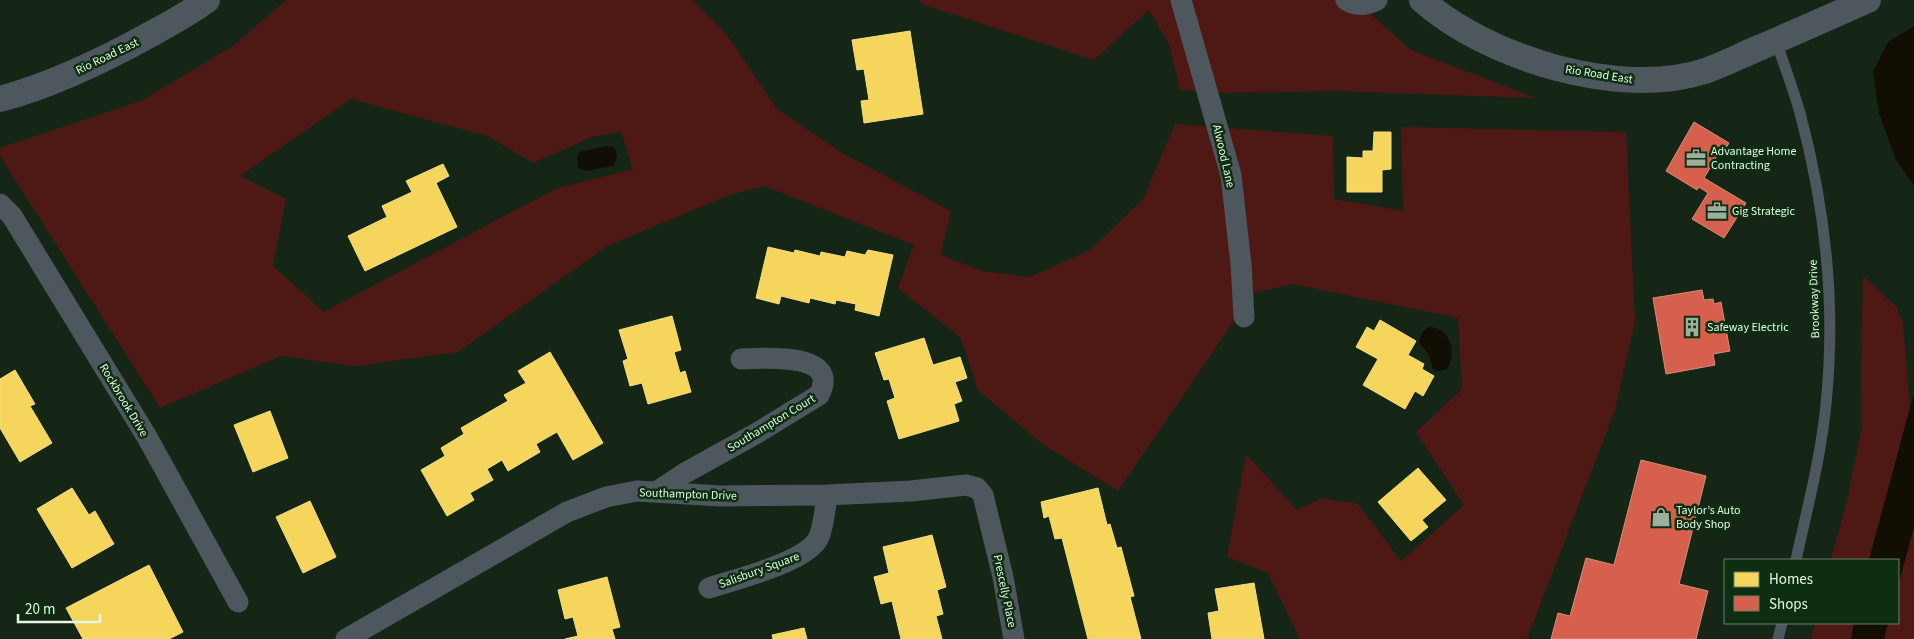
<svg xmlns="http://www.w3.org/2000/svg" width="1914" height="639" font-family="'Source Sans 3',sans-serif">
<style>
.green{fill:#4e1815;fill-rule:evenodd}
.water{fill:#130e03}
.homes{fill:#f6d55c;stroke:#f1df85}
.shops{fill:#d6604d;stroke:#da8d7a}
.lines{fill:none;stroke-linecap:round;stroke-linejoin:round}
.service{stroke:#4e565e;stroke-width:11}
.minor{stroke:#4e565e;stroke-width:21}
.tertiary{stroke:#4e565e;stroke-width:26}
.labels{text-anchor:middle;stroke-width:5;stroke-linejoin:round;paint-order:stroke}
.street-label{font-size:12px;fill:#e4f7e4;stroke:#0d2e11}
.poi-label{font-size:12px;fill:#e4f7e4;stroke:#0d2e11;text-anchor:start}
</style>
<rect width="100%" height="100%" fill="#152617"/>
<path class="green" d="M286,0H693L727,35L777,109L842,153L951,211L941,255L982,271L1030,277L1090,250L1143,199L1175,124L1333,136L1334,199L1403,211L1401,127L1626,132L1635,321L1615,410L1527,639H1300L1268,573L1227,557L1246,454L1297,510L1322,498L1358,504L1401,561L1464,505L1416,432L1462,389L1458,318L1293,284L1253,293L1118,491L1044,445L978,390L961,338L898,288L914,245L764,186L732,194L607,246L458,352L355,366L281,356L160,408L0,156V148L141,101L233,46ZM351,99L487,136L533,163L592,137L621,132L633,169L555,189L324,312L273,266L286,199L240,176Z
M919,0H1365L1373,16L1411,50L1536,98L1337,91L1219,93L1180,90L1169,44L1149,10L1094,60L924,5Z
M1863,276L1896,306L1903,324L1910,408L1869,560H1831L1847,500L1862,426L1861,372Z
M1914,527V639H1884L1888,623H1898V586Z
M1815,623H1854L1851,639H1811Z"/>
<path class="water" d="M1914,26V186L1895,158L1879,113L1873,72L1888,42Z
M607,146L615,148L617,158L613,166L586,171L578,168L577,160L579,152Z
M1430,327C1451,328 1457,354 1447,369C1431,375 1433,367 1429,356C1427,351 1423,347 1419,343C1420,335 1423,329 1430,327Z
M1914,393V527L1898,586V560H1869Z
M1854,623H1888L1884,639H1851Z"/>
<path class="homes" d="M910,31L923,114L864,123L861,101L869,100L864,69L857,70L852,40Z
M1374,132H1391V169L1382,170V192H1347V157L1363,158V151H1373Z
M443,164L449,176L436,183L457,227L365,271L348,236L387,217L382,206L412,192L406,181Z
M768,247L794,253L795,250L820,256L821,252L845,257L847,251L865,255L868,250L893,255L879,316L855,310L856,304L836,300L835,304L810,298L809,303L781,296L779,304L756,298Z
M672,316L681,350L674,352L680,373L685,371L691,392L648,404L642,383L630,386L623,361L628,359L619,330Z
M1380,320L1416,341L1408,355L1424,364L1422,369L1434,376L1423,396L1415,391L1405,409L1363,385L1378,359L1356,347L1367,327L1374,331Z
M924,338L933,365L960,357L967,378L955,382L962,401L954,404L959,421L899,439L887,401L895,398L889,379L884,380L875,353Z
M550,352L603,443L573,460L557,432L536,444L540,452L508,471L502,460L487,469L493,480L470,493L474,500L447,516L421,470L445,456L441,448L464,434L461,428L508,401L504,395L526,383L518,371Z
M15,370L35,404L30,406L52,443L20,462L0,428V379Z
M270,411L288,458L253,472L234,425Z
M1418,468L1446,500L1422,520L1428,527L1411,541L1378,502Z
M72,488L89,515L95,511L114,544L72,568L37,509Z
M1098,488L1107,525L1110,524L1117,548L1121,547L1134,596L1130,597L1141,639H1088L1062,538L1055,539L1049,516L1044,518L1041,502Z
M310,501L336,557L303,573L276,517Z
M932,535L946,587L937,590L943,614L936,616L942,639H901L892,601L881,604L874,577L889,573L883,547Z
M149,565L183,632L169,639H83L66,608Z
M607,577L620,627L612,629L615,639H565L578,636L573,617L565,619L558,590Z
M1254,583L1264,639H1212L1208,613L1219,611L1215,589Z
M804,628L807,639H773L772,635Z"/>
<path class="shops" d="M1694,122L1729,143L1722,155L1719,153L1704,178L1746,203L1724,238L1692,219L1708,193L1699,187L1697,190L1666,171Z
M1702,290L1704,300L1713,299L1714,304L1721,302L1730,351L1713,354L1715,365L1666,374L1653,298Z
M1641,460L1706,476L1679,584L1708,591L1696,639H1551L1558,613L1570,616L1586,558L1614,565Z"/>
<g class="lines">
<path class="service" d="M1776,41C1784,65 1793,88 1800,113C1825,206 1836,307 1826,404C1821,457 1807,509 1796,560
M1778,639L1782,623"/>
<path class="minor" d="M1181,0L1231,175L1241,264L1244,317
M1346,0C1356,7 1367,5 1377,0
M0,204L12,216L147,437L238,602
M656,492L685,473L757,433L819,395C842,352 764,358 741,359
M709,588C736,579 808,562 819,537C824,525 825,508 827,495
M346,639L567,512L606,497L637,491L721,496L827,495L911,491L966,485L977,488L983,495L1003,577L1014,639"/>
<path class="tertiary" d="M1422,0C1487,58 1620,99 1705,71C1722,65 1738,57 1754,50C1792,34 1830,17 1868,0
M0,99C53,85 104,60 151,34C171,23 190,13 207,0"/>
</g>
<defs>
<symbol id="office-bare" viewBox="-9 -9 18 18"><path d="M-6-3h4V-5.5h4V-3h4V5H-6ZM-1-4.5V-3h2v-1.5ZM-6 0V1H6V0Z" fill="#9cae9c" stroke="#0d2e11" stroke-width="2.5" paint-order="stroke"/></symbol>
<symbol id="building-bare" viewBox="-9 -9 18 18"><path d="M-4-6H4V6H1V3H-1V6H-4ZM-2.5-4.3h1.7v1.8h-1.7ZM.8-4.3h1.7v1.8H.8ZM-2.5-1h1.7V.8h-1.7ZM.8-1h1.7V.8H.8Z" fill="#9cae9c" stroke="#0d2e11" stroke-width="2.5" paint-order="stroke"/></symbol>
<symbol id="shop-bare" viewBox="-9 -9 18 18"><path d="M-5-2.5h2.3a2.7 3.5 0 0 1 5.4 0H5L5.5 6h-11ZM-1.5-2.5h3a1.5 2.3 0 0 0-3 0Z" fill="#9cae9c" stroke="#0d2e11" stroke-width="2.5" paint-order="stroke"/></symbol>
</defs>
<g fill-rule="evenodd">
<use href="#office-bare" x="1682" y="144" width="28" height="28"/>
<use href="#office-bare" x="1703" y="197" width="28" height="28"/>
<use href="#building-bare" x="1678" y="313" width="28" height="28"/>
<use href="#shop-bare" x="1647" y="503" width="28" height="28"/>
</g>
<g class="labels">
<g class="street-label">
<text transform="translate(107 56) rotate(-26)" y="4">Rio Road East</text>
<text transform="translate(1599 74) rotate(9)" y="4">Rio Road East</text>
<text transform="translate(1224 156) rotate(77)" y="4">Alwood Lane</text>
<text transform="translate(1814 299) rotate(-92)" y="4">Brookway Drive</text>
<text transform="translate(124 400) rotate(59)" y="4">Rockbrook Drive</text>
<text transform="translate(771 423) rotate(-31)" y="4">Southampton Court</text>
<text transform="translate(688 494) rotate(2)" y="4">Southampton Drive</text>
<text transform="translate(759 570) rotate(-20)" y="4">Salisbury Square</text>
<text transform="translate(1005 591) rotate(78)" y="4">Prescelly Place</text>
</g>
<g class="poi-label">
<text x="1711" y="155">Advantage Home<tspan x="1711" dy="14">Contracting</tspan></text>
<text x="1732" y="215">Gig Strategic</text>
<text x="1707" y="331">Safeway Electric</text>
<text x="1676" y="514">Taylor’s Auto<tspan x="1676" dy="14">Body Shop</tspan></text>
</g>
</g>
<rect x="1724" y="559" width="175" height="65" fill="#0d2e11" stroke="#637e65"/>
<rect x="1734" y="572" width="25" height="15" fill="#f6d55c" stroke="#637e65"/>
<text x="1769" y="584" font-size="15" fill="#e4f7e4">Homes</text>
<rect x="1734" y="596" width="25" height="15" fill="#d6604d" stroke="#637e65"/>
<text x="1769" y="609" font-size="15" fill="#e4f7e4">Shops</text>
<path d="M18 614v8h82v-8" fill="none" stroke="#e4f7e4" stroke-width="2.5"/>
<text x="25" y="614" font-size="15" fill="#e4f7e4" stroke="#0d2e11" stroke-width="4" paint-order="stroke">20 m</text>
</svg>
